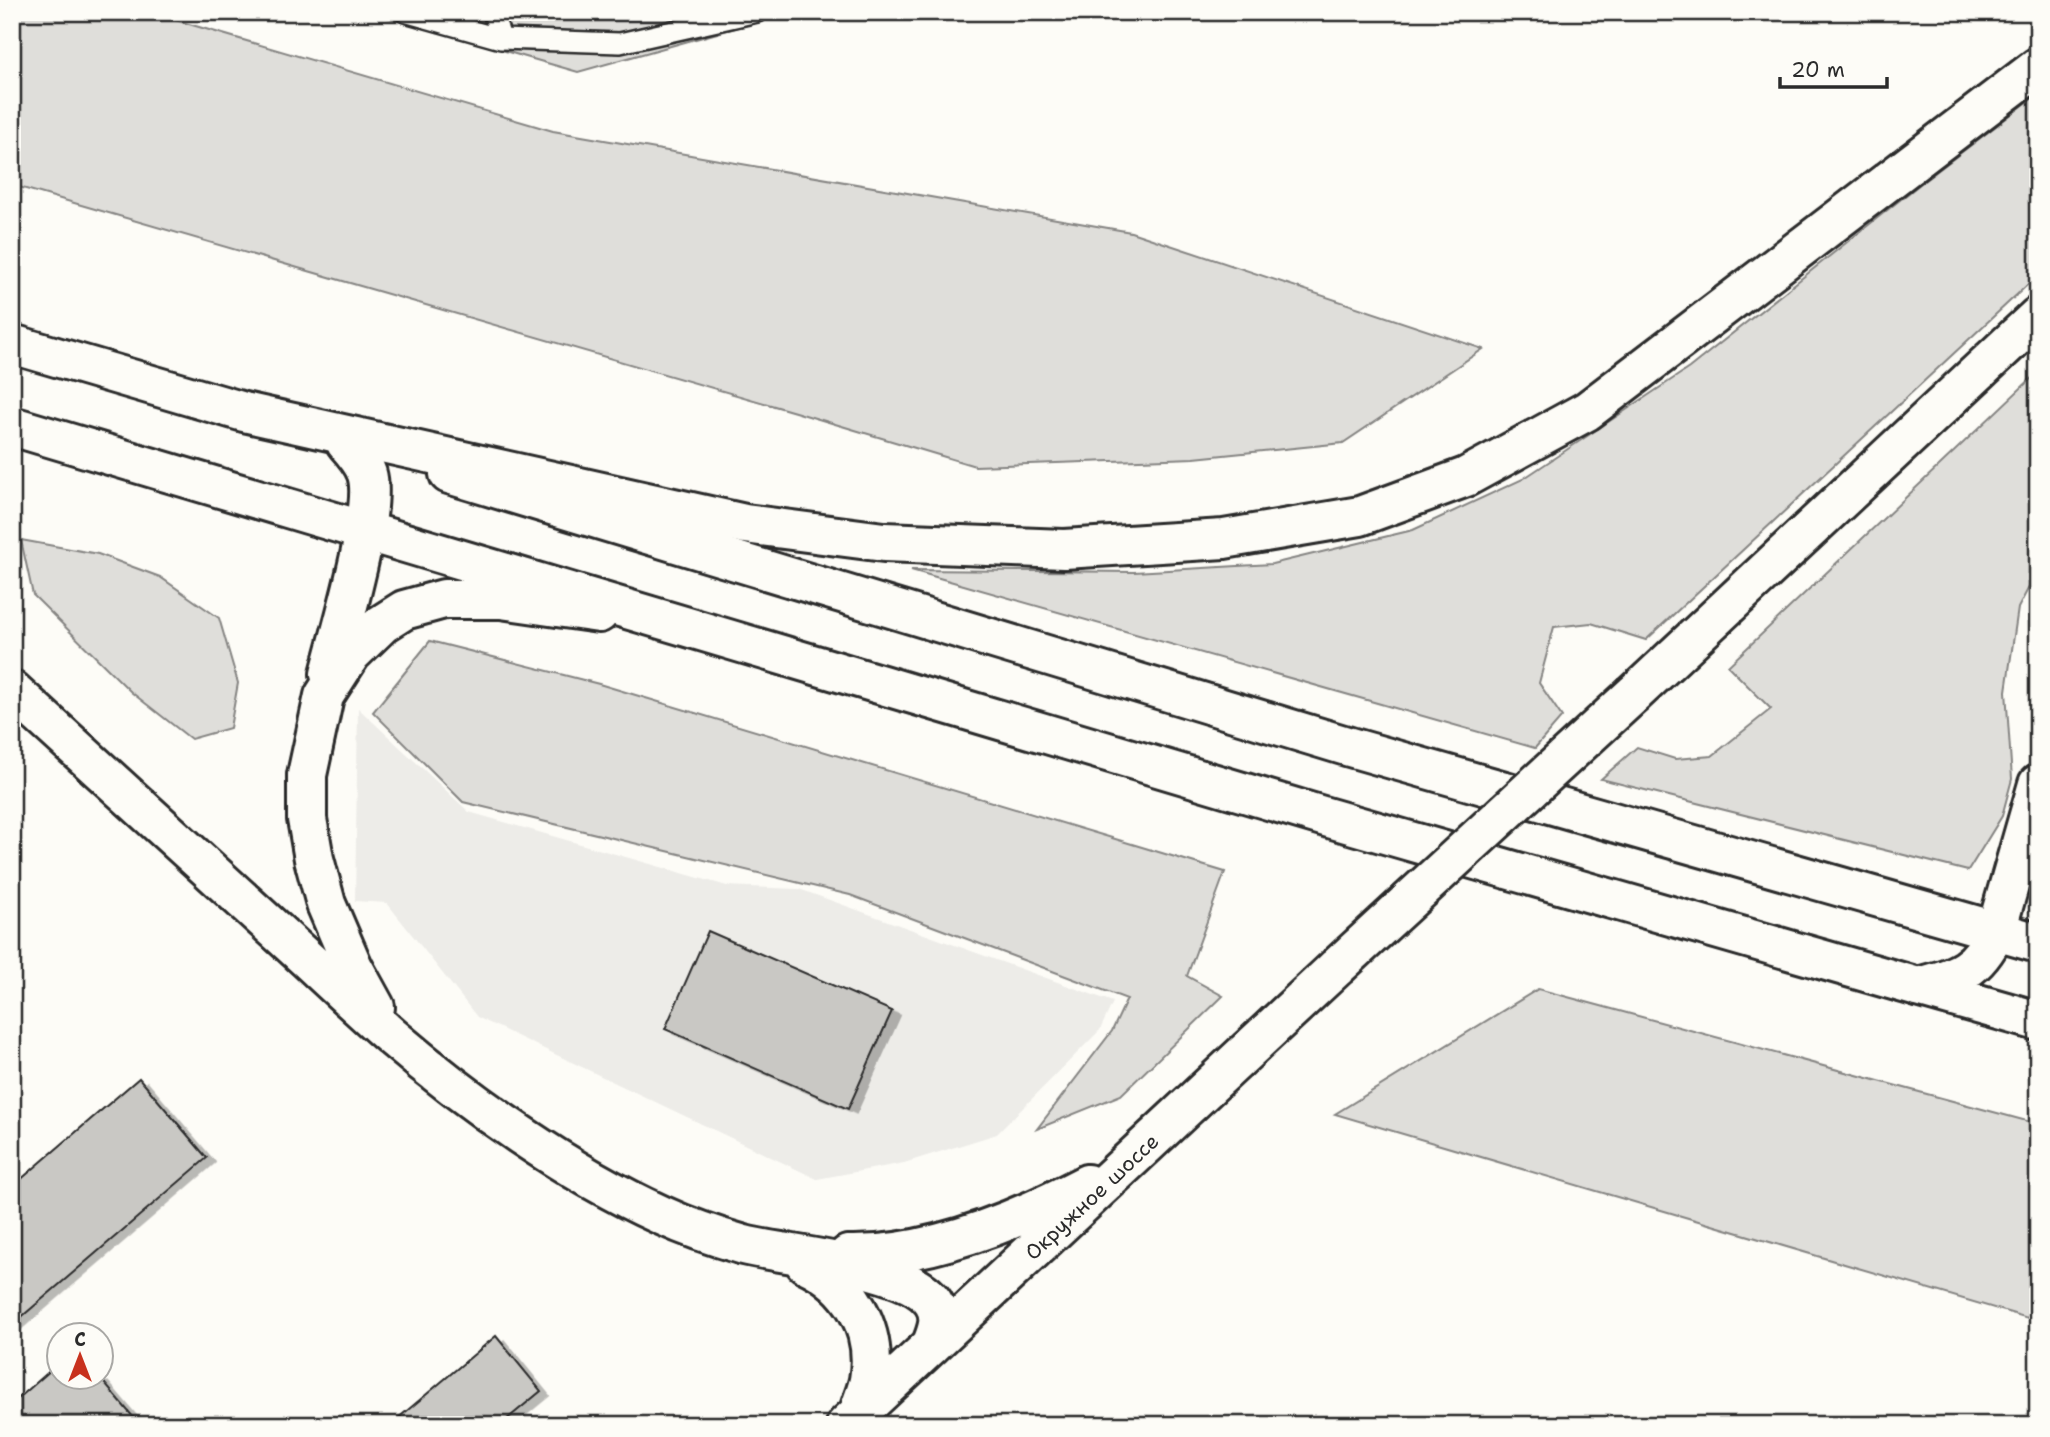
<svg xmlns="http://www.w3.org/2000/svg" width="2050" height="1437" font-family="'Shantell Sans',sans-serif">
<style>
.built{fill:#edece8}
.green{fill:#dfdeda;stroke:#858482;stroke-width:2}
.building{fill:#c9c8c4;stroke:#2b2b2b;stroke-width:2;filter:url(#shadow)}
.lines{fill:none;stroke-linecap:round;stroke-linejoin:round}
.service-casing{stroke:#2b2b2b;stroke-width:24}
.primary-casing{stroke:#2b2b2b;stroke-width:44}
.trunk-casing{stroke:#2b2b2b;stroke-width:44}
.service{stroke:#fdfcf7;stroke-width:19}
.primary{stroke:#fdfcf7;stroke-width:38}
.trunk{stroke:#fdfcf7;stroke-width:38}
.primary-bridge-casing{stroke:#2b2b2b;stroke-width:44;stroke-linecap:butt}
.primary-bridge{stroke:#fdfcf7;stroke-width:38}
.labels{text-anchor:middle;stroke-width:7;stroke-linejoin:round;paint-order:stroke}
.street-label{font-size:21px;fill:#2b2b2b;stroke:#fdfcf7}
</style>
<defs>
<filter id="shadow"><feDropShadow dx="8" dy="4.5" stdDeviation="0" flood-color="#0004"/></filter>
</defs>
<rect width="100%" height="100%" fill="#fdfcf7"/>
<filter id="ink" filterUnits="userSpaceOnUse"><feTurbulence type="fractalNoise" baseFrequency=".0143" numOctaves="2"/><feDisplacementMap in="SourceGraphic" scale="14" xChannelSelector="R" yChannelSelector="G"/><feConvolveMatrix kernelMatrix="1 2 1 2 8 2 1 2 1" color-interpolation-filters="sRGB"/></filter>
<g filter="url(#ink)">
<path class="built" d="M358,708L469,812L727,886L799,889L1113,1002L1100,1030L997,1134L904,1163L817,1179L477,1017L387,903L355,901Z"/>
<path class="green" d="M12,12H148L553,131L1131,232L1483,349L1343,443L1194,458L975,466L795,412L12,185Z
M369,12H792L578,72Z
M2038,94V275L1646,640L1591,623L1554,627L1539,683L1562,717L1535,748L911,570L1134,572L1272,564L1413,530L1523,479L1689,368L1920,184Z
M2038,372V570L2018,608L2006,691L2012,779L2002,816L1968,871L1601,779L1637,747L1675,759L1712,756L1771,709L1728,666Z
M21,540L98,554L160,577L219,618L238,683L230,728L191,739L131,692L33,595Z
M430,641L599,684L1225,872L1187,976L1223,996L1121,1095L1037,1129L1112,1031L1127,999L850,895L463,802L373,712Z
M1538,989L2038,1124V1321L1335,1114Z"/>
<path class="building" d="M708,931L892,1011L848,1109L665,1029Z
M139,1078L207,1158L12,1325V1187Z
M496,1336L541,1391L500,1425H390Z
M60,1362V1378H100L140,1425H12V1404Z"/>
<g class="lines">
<defs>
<path id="service" d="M405,12L501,39
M493,12L501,39L620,43L757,12"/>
<path id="primary" d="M449,474L1350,747L2038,943
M330,674C340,633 378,509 367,474C363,462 354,452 346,443
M12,690C99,769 186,849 273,928C313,964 351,1001 391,1036C468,1102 568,1173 661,1215C687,1227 716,1237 744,1245C788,1256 908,1265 933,1302C943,1317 937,1331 931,1346
M1634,694L2038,316
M1918,987L2038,1021
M375,1007L353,967L326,904L314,859L307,819V775L324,696L351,654L382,624L404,610L444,599H501L599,613
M848,1255C928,1257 1018,1220 1087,1184
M805,1263C851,1284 878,1329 869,1380C867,1391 862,1401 859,1412
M846,1425L1337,967"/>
<path id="trunk" d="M12,344L244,412L745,524L884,542L1064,549L1224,539L1360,516L1466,477L1587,411L2038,67
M12,426L1326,817L1918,987C1959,976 1977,971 1996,931L2038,784"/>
</defs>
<use href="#service" class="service-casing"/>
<use href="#primary" class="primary-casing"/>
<use href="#trunk" class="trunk-casing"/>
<use href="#service" class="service"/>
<use href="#primary" class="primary"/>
<use href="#trunk" class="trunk"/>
<defs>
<path id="primary-bridge" d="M1337,967L1634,694"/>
</defs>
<use href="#primary-bridge" class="primary-bridge-casing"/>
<use href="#primary-bridge" class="primary-bridge"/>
</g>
</g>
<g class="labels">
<g class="street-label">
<text transform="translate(1092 1197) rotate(-43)" y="7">Окружное шоссе</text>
</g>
</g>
<rect width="2050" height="1437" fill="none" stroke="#fdfcf7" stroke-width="42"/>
<rect x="21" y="21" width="2008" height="1395" fill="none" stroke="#2b2b2b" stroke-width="2.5" filter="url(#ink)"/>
<g transform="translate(80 1356)"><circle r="33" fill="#fdfcf7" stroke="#a9a8a5" stroke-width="2"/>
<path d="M0-5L12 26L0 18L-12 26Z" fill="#c8321e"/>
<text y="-10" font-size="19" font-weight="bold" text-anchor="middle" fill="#2b2b2b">С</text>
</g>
<path d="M1780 77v10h107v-10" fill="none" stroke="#2b2b2b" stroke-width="3.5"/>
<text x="1791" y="77" font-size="21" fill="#2b2b2b" stroke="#fdfcf7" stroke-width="5" paint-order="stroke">20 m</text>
</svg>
